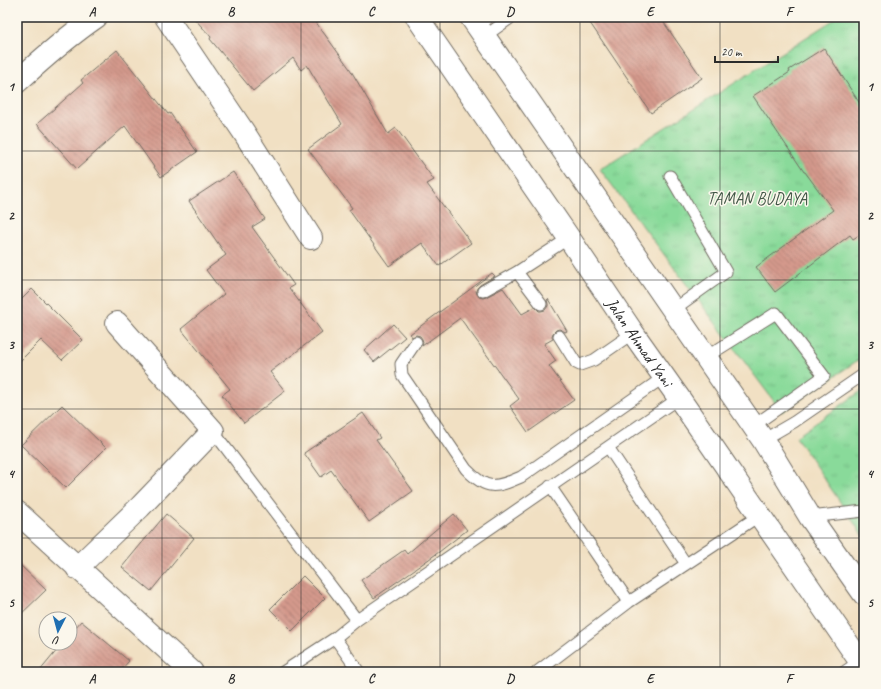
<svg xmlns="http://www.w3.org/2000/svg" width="881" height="689" font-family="Caveat,sans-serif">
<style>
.park{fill:url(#park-tufts);stroke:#5a8262}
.building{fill:url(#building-back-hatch)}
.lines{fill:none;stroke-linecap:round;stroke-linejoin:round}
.lane-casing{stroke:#706a60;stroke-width:13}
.street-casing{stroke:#706a60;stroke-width:24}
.highway-casing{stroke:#706a60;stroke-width:24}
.lane{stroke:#fff;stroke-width:11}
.street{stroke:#fff;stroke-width:22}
.highway{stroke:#fff;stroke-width:22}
.grid{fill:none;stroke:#2b2b2b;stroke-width:1;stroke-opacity:0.55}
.labels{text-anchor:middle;stroke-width:3;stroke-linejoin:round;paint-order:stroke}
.park-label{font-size:17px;fill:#425747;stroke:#fbf7ec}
.street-label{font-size:17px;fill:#2b2b2b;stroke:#fbf7ec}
.neatline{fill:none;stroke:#2b2b2b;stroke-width:1.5}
.grid-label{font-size:13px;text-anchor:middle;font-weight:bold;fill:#2b2b2b}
</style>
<defs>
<pattern id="park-tufts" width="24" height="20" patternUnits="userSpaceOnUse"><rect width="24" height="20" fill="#89da9a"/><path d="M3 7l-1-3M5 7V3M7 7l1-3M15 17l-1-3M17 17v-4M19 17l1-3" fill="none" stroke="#76bb85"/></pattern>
<pattern id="building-back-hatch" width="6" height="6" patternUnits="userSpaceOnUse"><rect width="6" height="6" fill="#d4998c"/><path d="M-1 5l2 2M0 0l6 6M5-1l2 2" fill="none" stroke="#ac7d73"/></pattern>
</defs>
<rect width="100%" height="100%" fill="#fbf7ec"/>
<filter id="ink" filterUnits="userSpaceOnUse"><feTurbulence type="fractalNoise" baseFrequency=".025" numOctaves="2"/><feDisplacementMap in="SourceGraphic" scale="8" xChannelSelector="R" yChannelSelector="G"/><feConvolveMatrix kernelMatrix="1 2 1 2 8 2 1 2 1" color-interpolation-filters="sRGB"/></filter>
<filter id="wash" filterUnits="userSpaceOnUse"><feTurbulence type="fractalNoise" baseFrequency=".012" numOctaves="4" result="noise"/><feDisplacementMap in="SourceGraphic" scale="16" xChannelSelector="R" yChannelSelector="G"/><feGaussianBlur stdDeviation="0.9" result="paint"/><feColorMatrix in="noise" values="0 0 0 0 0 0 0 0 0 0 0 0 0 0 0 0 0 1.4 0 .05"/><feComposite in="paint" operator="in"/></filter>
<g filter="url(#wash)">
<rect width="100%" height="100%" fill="#f1e0c3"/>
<path class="park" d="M838,17H864V356L782,412L600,169Z
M864,389V538L853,521L796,437Z"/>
<g id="blocks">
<path class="building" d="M193,17H312L350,69L388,134L396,128L434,180L427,184L471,243L439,266L422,243L389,266L349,210L352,208L308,149L342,124L307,65L301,70L293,58L253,91L210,39L211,37Z
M599,17H660L702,78L651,113L590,23Z
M824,48L864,110V232L853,239L850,235L775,292L756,267L833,210L805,172H804L753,96L790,72L789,70Z
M117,50L168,114L170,113L197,152L161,177L125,126L77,169L37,124L83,83L81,80Z
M233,172L265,219L252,227L294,285L289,288L322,332L270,372L285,391L244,423L222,395L230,389L181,329L224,294L206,270L226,255L189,201Z
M492,273L495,276L480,285L477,288L476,291L477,294L479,297L483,298L486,297L503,288L522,314L535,307L539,311H541L545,310L548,306V304L547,300L548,299L567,331L565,332L562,330L559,329L556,330L553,333L552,336L553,339L544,344L556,361L549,366L574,400L528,432L510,406L519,399L460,318L422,346L423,342L422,339L420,336L416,335L412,337L410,334Z
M32,289L83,340L62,360L41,340L17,364V304Z
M393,324L405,337L374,362L364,350Z
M62,405L106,448L66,488L21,445Z
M363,413L380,438L376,440L413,491L369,522L331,470L321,477L304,453Z
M166,514L194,538L151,591L122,567Z
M454,514L467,530L439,552L374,598L361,580L404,550L407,554Z
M17,562L46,590L17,618Z
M303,576L325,598L292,631L270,609Z
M81,621L129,661L119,672H39L63,643H70V634Z"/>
</g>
</g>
<g filter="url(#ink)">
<use href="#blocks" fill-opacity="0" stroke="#706a60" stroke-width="1"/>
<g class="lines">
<defs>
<path id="lane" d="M477,26L488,17
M485,36L512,17
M670,176L726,272L673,310
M517,272L541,304
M483,291L517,272L569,238
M559,336L576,363L580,365L594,360L633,333
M416,342L401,364L402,375L466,469C487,491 495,488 521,477L664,377
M706,357L776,313L824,376L753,426
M213,431L357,620
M763,440L794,422L864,374
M608,447L686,564
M550,486L629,602
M810,517L864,511
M335,638L359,672
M283,672L335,638L357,620L679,398
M537,672L629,602L760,515
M844,672L860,661"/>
<path id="street" d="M166,17L243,131L311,238
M17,82C42,59 67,37 96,17
M17,512L192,672
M77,568L140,507L213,431L117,323"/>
<g id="highway">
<path id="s1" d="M417,17L569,238L633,333L679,398L864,667"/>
<path d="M471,17L763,440L810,517L864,594"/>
</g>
</defs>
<use href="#lane" class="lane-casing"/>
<use href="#street" class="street-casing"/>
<use href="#highway" class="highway-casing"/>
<use href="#lane" class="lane"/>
<use href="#street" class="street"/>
<use href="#highway" class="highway"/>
</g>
</g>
<path class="grid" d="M162,17V672M301,17V672M440,17V672M580,17V672M720,17V672M17,151H864M17,280H864M17,409H864M17,538H864"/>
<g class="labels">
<g class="park-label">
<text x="757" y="204">TAMAN BUDAYA</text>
</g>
<g class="street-label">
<text dy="6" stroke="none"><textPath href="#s1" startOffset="394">Jalan Ahmad Yani</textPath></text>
</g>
</g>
<rect width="881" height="689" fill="none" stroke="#fbf7ec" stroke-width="44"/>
<g transform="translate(58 631) rotate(186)"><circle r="19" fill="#fbf7ec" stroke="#a8a59f"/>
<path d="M0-3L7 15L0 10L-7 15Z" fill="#1f6fb2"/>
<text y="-6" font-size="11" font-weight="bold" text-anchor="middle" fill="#2b2b2b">U</text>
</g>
<path d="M715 56v6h63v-6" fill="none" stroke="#2b2b2b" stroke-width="2"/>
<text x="721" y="56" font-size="12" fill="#2b2b2b" stroke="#fbf7ec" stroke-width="3" paint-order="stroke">20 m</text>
<rect x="22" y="22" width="837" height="645" class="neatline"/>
<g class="grid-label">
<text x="92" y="16">A</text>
<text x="231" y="16">B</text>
<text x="371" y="16">C</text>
<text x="510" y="16">D</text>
<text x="650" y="16">E</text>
<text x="789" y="16">F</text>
<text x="11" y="91">1</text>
<text x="870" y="91">1</text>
<text x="11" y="220">2</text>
<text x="870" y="220">2</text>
<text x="11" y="349">3</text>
<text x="870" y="349">3</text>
<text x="11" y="478">4</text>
<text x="870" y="478">4</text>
<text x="11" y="607">5</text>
<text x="870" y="607">5</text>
<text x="92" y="683">A</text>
<text x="231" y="683">B</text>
<text x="371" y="683">C</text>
<text x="510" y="683">D</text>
<text x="650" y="683">E</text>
<text x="789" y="683">F</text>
</g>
</svg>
